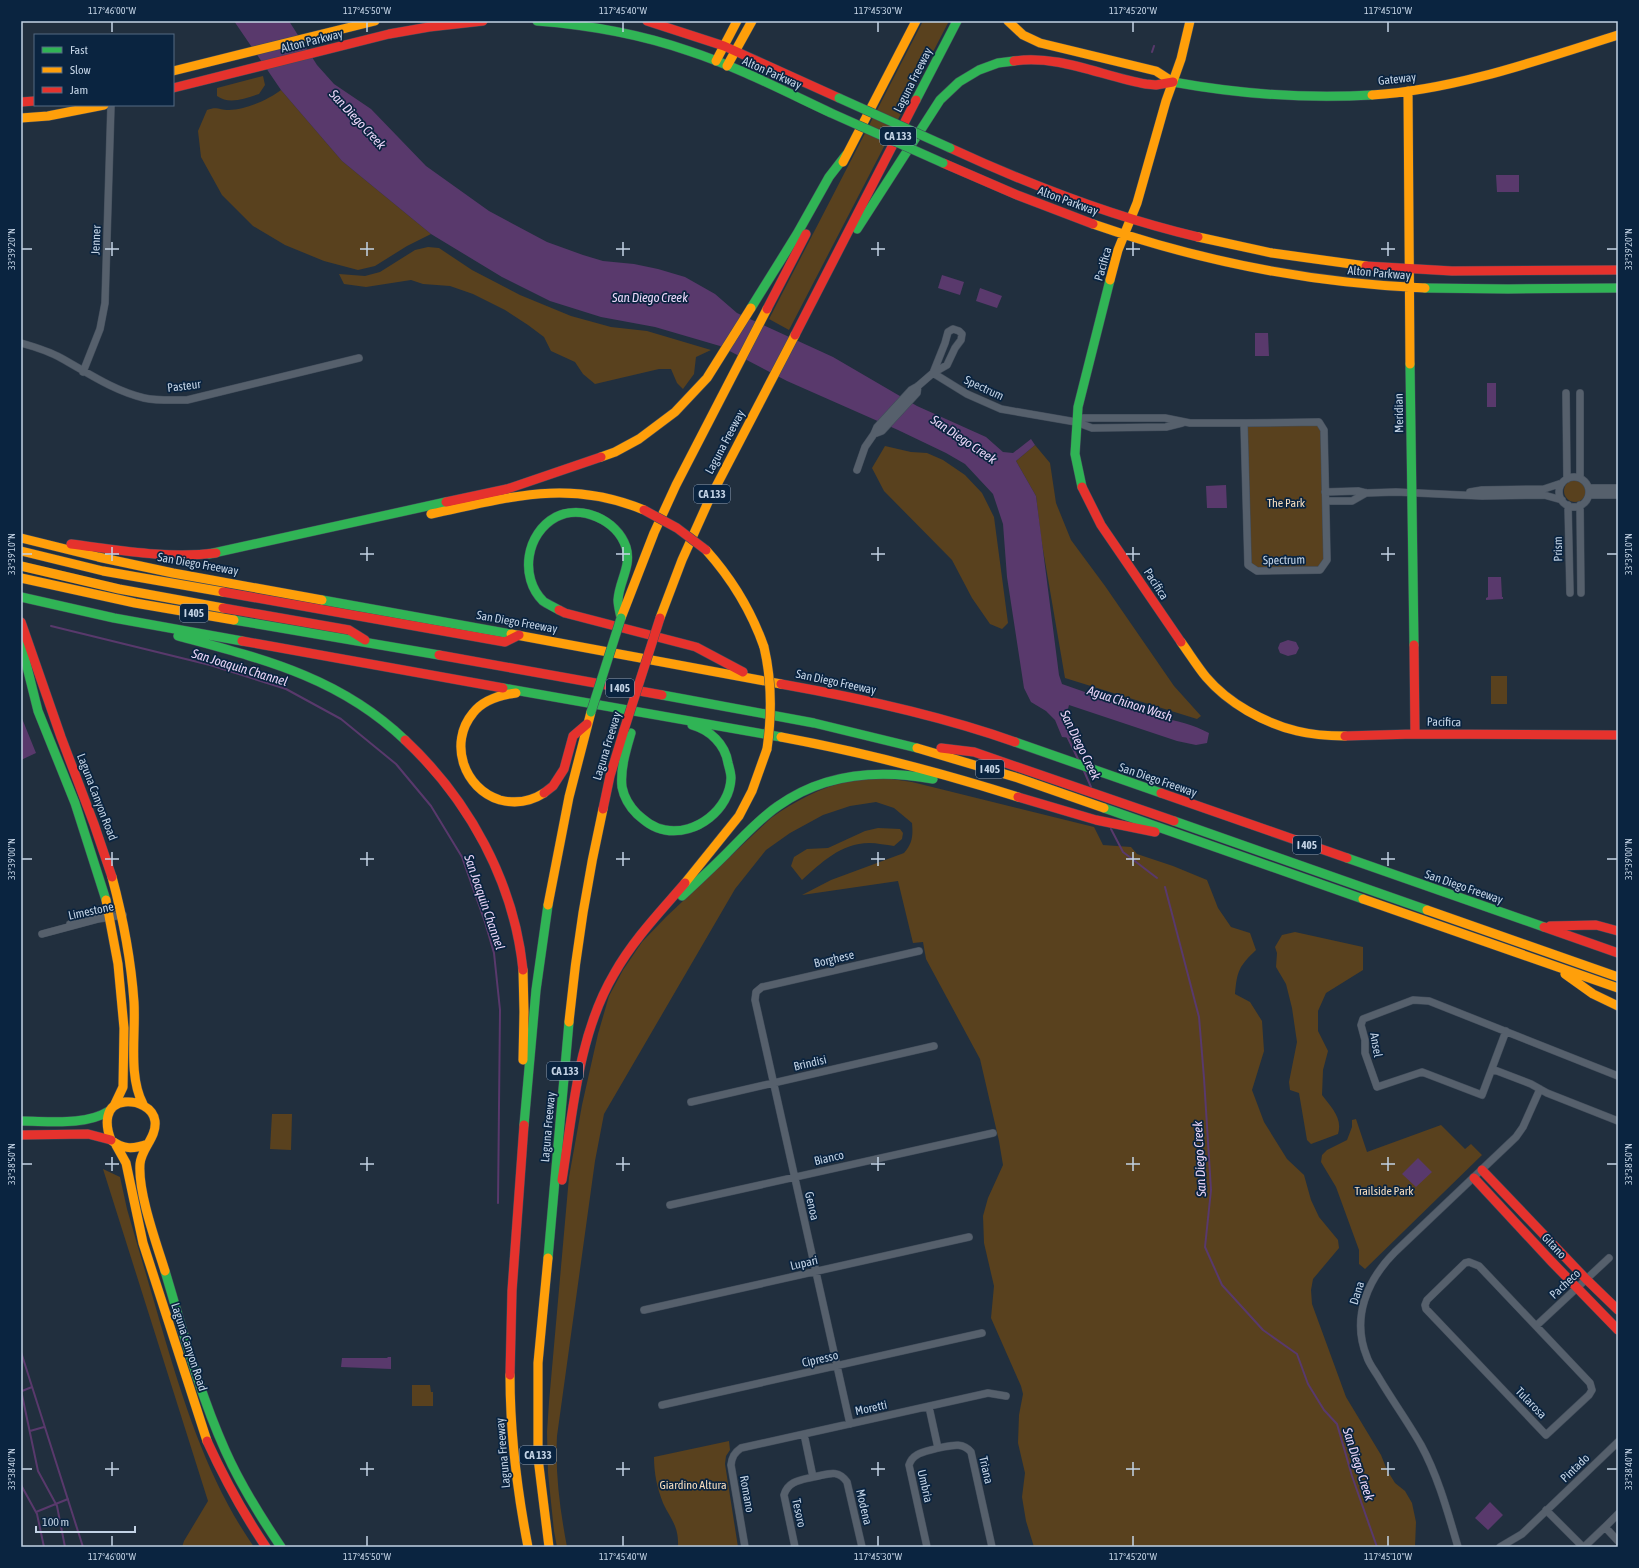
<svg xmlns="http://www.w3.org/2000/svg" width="1639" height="1568" font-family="'Asap Condensed',sans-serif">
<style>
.green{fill:#59411e}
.water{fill:#59396c}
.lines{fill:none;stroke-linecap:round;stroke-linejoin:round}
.stream{stroke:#59396c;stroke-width:2}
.street-casing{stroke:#414c5a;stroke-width:8}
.fast-casing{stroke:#414c5a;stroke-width:10}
.slow-casing{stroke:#414c5a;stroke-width:10}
.jam-casing{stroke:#414c5a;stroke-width:10}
.street{stroke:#56606c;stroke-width:7}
.fast{stroke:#30b455;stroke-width:9}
.slow{stroke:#ff9f0a;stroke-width:9}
.jam{stroke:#e5322d;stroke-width:9}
.fast-bridge-casing{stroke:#414c5a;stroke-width:10;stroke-linecap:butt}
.slow-bridge-casing{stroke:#414c5a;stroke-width:10;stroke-linecap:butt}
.jam-bridge-casing{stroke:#414c5a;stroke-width:10;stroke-linecap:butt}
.fast-bridge{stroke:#30b455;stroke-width:9}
.slow-bridge{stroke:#ff9f0a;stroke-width:9}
.jam-bridge{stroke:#e5322d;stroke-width:9}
.ticks{fill:none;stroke:#c3d3e5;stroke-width:1.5}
.labels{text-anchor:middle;stroke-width:3.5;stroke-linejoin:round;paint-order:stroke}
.shield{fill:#0a2440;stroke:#8c9eb4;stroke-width:1}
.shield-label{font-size:11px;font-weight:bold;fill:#c3d3e5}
.street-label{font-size:12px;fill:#c3d3e5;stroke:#0a2440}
.park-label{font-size:12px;fill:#f8debe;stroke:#0a2440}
.water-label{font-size:13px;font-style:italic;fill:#ebd6f8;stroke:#0a2440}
.neatline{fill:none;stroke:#c3d3e5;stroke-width:1.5}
.ticks-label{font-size:10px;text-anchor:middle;fill:#c3d3e5}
</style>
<rect width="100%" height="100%" fill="#212f3e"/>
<path class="green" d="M923,21H949L789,330L769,319Z
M263,76L265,85L259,94C245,98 230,105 217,96V88Z
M281,90L342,161L431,234L407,246L375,266L358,270L324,261L285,245L253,226L222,195L201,157L198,131L207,110C217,106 219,110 229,110C245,110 268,100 281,90Z
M428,247L439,248L472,270L520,295L571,316L611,327L647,331L711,350L696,357L694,374L683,389L677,383L671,369H659L595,384L583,374L575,362L551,351L544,337L528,325L505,310L473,294L450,286L423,284L411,280L366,287L344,284L339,274L365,276L380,272L415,250Z
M1319,422L1324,430L1327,560L1320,570L1257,571L1248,565L1244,423Z
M1035,445L1050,463L1056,503L1071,540L1105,586L1174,686L1201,716L1197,719L1065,678L1041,538L1036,496L1016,461Z
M885,446L911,452L927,453L943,460L965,475L982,493L994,517L1008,623L1002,629L990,624L972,598L952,560L884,491L872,468Z
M1564 491a11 11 0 1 1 22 0a11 11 0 1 1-22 0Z
M1491,676H1507V704H1491Z
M885,778L912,782L1094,827L1103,845L1131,847L1137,854L1173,866L1207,880L1218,908L1231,927L1250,933L1256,950C1239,966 1237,971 1235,994L1250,1002L1262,1021L1264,1051L1252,1090L1264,1122L1287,1159L1304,1175L1311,1200L1319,1217L1338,1240L1339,1248L1313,1279L1311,1290L1312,1304L1346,1397L1381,1455L1387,1470L1395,1483L1405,1491L1412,1503L1416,1522L1415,1547H1034L1026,1521L1022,1497L1025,1473L1018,1443L1019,1415L1023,1394L1021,1386L991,1318L994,1286L984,1243L983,1216L988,1198L1003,1165L999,1141L980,1059L926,959L923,942L913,943L898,881L802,895L831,880L904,853C913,843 913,835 912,823L894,808L876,802L850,806L823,815L790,833L766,850L735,889L604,1114L595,1161L557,1436C555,1473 560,1510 567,1547H557L554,1531L548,1473L547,1432L549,1402L569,1177L582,1105L598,1034L609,996L623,970L642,942L666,917L771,818C795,801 820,788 848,781C860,778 873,779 885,778Z
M878,828L900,829L903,833L902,839L894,846C886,845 877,843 869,843C841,843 821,863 802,880L791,866L794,857L807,849L828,848L865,831Z
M1295,932L1363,947V970L1326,993L1318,1011V1031L1328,1051L1323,1070L1322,1095C1331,1107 1343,1118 1338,1134L1311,1144L1307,1140L1299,1093L1290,1090L1289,1082L1297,1042L1292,1008L1286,984L1276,967L1277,953L1275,947L1282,935Z
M272,1114H292L291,1150L270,1149Z
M1356,1119L1367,1152L1441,1125L1465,1149L1471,1144L1482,1155L1365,1269L1359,1264V1250L1336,1187L1321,1162L1322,1155L1327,1150L1347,1140L1352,1127V1120Z
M103,1169L120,1177L127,1209C139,1251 152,1294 164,1336C186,1410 210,1484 254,1547H182L184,1541L208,1501Z
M412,1385H430L431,1392H433V1406H412Z
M729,1441L730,1450L726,1456L725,1464L738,1547H678C679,1526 671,1520 663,1503C657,1488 654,1473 654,1457Z"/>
<path class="water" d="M234,21H289L317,65L334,84L371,109L426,166L489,211L547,242L583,255L603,261L634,264L658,269L685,277L715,294L737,313L833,357L917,406L986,437L1003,452L1013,453L1031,439L1035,445L1016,461L1036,496L1059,675L1062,684L1159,718C1176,720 1194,725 1209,733L1207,743L1196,745L1177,741L1069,705L1067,713L1077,734L1071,738L1062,737L1055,720L1046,711L1031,702L1024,688L1007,577L1003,524L993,494L965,464L946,453L898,430L787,381L720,346L655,327L601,317L550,301L502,277L431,234L342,161L281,90Z
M1496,175H1519V192H1497Z
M942,275L964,282L960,295L938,288Z
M980,288L1002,296L997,308L976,301Z
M1255,333H1268L1269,356H1255Z
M1487,383H1496V407H1487Z
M1226,485L1227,508H1207L1206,486Z
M1488,577H1501L1502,597H1503V599L1486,600V598L1488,597Z
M1288,640L1296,642L1299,648L1296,654L1288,656L1280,653L1278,648L1280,643Z
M21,716L36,753L21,760Z
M1418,1158L1432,1172L1416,1187L1402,1174Z
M388,1357H391V1369L341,1367L342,1358H387Z
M1490,1502L1503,1515L1488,1530L1475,1518Z"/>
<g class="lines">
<path class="stream" d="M1152,52L1154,46
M51,626L210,665L286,689L341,719L396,764L431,806L462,857L485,922L494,953L500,1010L498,1203
M1067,736L1078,759
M1084,771L1091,787
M1111,829L1123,852L1157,878
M1165,887L1199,1017L1204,1078L1211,1190L1205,1247L1222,1285L1263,1330L1297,1354L1308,1384L1324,1410L1337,1424L1352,1476L1377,1547
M21,1352L83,1547
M21,1390L38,1471L57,1506L65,1547
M22,1391L32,1387
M30,1431L44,1427
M21,1485L37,1514L44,1547
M36,1512L68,1499"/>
<defs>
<path id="street" d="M21,343C35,347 49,351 61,358C88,373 114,391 144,398C158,401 173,400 187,400L359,358
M83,372L100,329L105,303L111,105
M933,373L967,394L1001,409L1076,422L1092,428L1166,427L1182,423
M1566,393L1567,479
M1580,393V478
M1076,422L1082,418H1165L1190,423H1244L1319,422L1324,430L1327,560L1320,570L1257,571L1248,565L1244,423
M874,434L882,431L917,393L918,386
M857,470L865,447L874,434L877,427L911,390L918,386L933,373L947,365L955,348L961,340L962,334L959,331L953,329L948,332L945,343L933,373
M1559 492a15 15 0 1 1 30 0a15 15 0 1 1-30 0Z
M1589,488H1618
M1325,492L1358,491L1366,493L1396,492L1482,496L1544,495L1562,500
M1470,492L1482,490L1544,489L1562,483
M1589,495H1618
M1326,501H1352L1366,493
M1568,505L1570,593
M1580,505L1581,593
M70,924L94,913L113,909
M42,934L98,919L123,915
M1506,1031L1482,1095L1422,1072L1377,1087L1365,1053V1040L1361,1025L1363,1019L1413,1000L1429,1001L1618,1076
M1492,1069L1531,1084L1547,1093L1618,1121
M691,1102L934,1046
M670,1205L993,1133
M1469,1262L1479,1266L1590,1383L1592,1390L1589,1395L1546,1435L1426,1309L1425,1305L1427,1300L1465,1263Z
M644,1310L969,1237
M1536,1326L1609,1258
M662,1405L982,1333
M929,1407L938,1448C950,1446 962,1441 971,1452L992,1547
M850,1424L755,1000L756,992L762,987L919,951
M804,1434L813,1477C827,1475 837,1468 847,1482L862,1547
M1546,1510L1583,1547
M1605,1527L1618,1514
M745,1547L731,1465C732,1457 734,1453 741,1448L988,1393L1006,1396
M795,1547L784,1495C788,1481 801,1480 813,1477
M927,1547L909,1465C913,1452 926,1452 938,1448
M1458,1547C1448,1513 1438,1476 1421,1445C1408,1422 1392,1400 1379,1378C1375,1371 1369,1364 1367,1357C1351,1318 1367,1280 1395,1252L1516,1137L1523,1127L1540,1089
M1500,1547L1522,1534L1618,1442
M1584,1547L1605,1527L1618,1541"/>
<path id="fast" d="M537,21C589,25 640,34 689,51C738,67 784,91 831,113
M1173,82C1239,94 1305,99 1372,95
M916,100L957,21
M857,229L940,100L959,82L979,70L998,63L1014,61
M1425,288L1508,289L1618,288
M751,308L797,234L829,177L846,155
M1410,364L1414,645
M1082,487L1075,454L1078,407L1110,280
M209,554L446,502
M21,597L114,618L242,641
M322,600L511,634
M559,610C554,607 547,604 543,601C519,577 526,533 556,517C581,504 617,520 626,547C632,566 619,581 618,600C618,606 620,612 621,618
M234,620L439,655
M22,635L25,659L38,711L75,803L106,900
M178,636C263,659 339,677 405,740
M503,688L781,737
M662,695L814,723L917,748
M631,733C626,750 620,769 622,787C624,797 630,807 637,814C645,821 653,828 665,830C696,836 730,809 731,778C731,773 729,767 728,763C725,744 710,730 692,725
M1015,742L1161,793
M1104,808L1363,899
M1174,821L1427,910
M1347,858L1544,927
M682,896C697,882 712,868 726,854C743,837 759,819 778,806C824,773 879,769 933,779
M21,1121C49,1121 85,1126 109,1111
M524,1125L536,990L548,905
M548,1258L569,1022
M165,1271C183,1331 199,1392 225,1450C240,1484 260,1516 281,1547"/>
<path id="slow" d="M1008,21L1023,35L1040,43L1156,71L1173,82
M716,61L737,21
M727,66L752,21
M173,71L375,21
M1408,91L1410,364
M1372,95C1455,90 1539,60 1618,35
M21,118L48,116L104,105
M843,162L916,21
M1093,224C1202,262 1310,283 1425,288
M1198,237L1272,253L1366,266
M1110,280L1118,250L1137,203L1166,101L1181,59L1190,21
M601,457L615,452L639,439L675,412L707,378L751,308
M431,514C508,498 567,478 644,510
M21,538L98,557L173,573L322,600
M706,550C732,579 751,610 764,647
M21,551L103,571L223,592
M21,566L119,589L223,608
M21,578L135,603L234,620
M621,618L654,533L676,485L767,309
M660,618L682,560L709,500L795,335
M511,634L781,684
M1181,642C1189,653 1197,666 1206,677C1228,703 1264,723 1297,731C1313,735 1329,736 1345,736
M516,693C500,695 483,700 473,713C448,743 464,789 500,800C516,804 530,802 544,793
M781,737C862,752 939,772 1018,797
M917,748L1018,778L1104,808
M112,877C123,918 131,960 134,1002C136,1034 128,1076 143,1104
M685,883L739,816L752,791L767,749
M1363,899L1618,988
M106,900L118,964L124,1028L123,1087L114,1106
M548,905L569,797L591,712
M1427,910L1618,977
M523,970L524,1012L523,1060
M1565,974L1593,994L1618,1006
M569,1022C576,950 587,880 603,809
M148,1144C134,1149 123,1150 111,1140C105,1125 104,1104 125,1102C137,1101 153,1107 155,1121C157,1137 141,1149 140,1164C138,1193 156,1242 165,1271
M116,1145L126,1163L143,1243L207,1441
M548,1258L538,1363V1458L549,1547
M510,1375C510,1433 517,1490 528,1547"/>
<path id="jam" d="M647,21L724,46L839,98
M1014,61C1058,54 1104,77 1146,84L1156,85L1173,82
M173,88L389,34L429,27L483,21
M21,102L35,101
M950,148C1030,185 1112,217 1198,237
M943,163L1017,195L1093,224
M1366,266L1452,271L1618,270
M767,309L806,234
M795,335L916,100
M1082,487L1101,525L1181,642
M446,502L507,489L601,457
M71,544C119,550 167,559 216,553
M223,592L505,642L519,635
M223,608L349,630L365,640
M559,610L565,613L696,647L743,672
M21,622L61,737L94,824L112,877
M242,641L503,688
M1414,645L1415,734
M439,655L662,695
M781,684C860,698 939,715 1015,742
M1345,736L1414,734L1618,735
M405,740C469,800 514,882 523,970
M941,748L974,752L1174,821
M544,793L553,786L564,769L573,736L587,724
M1161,793L1347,858
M1018,797L1096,820L1155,832
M603,809L610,776L624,730
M1550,926L1596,925L1618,931
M1544,927L1618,953
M21,1135L88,1134L111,1140
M1482,1170L1586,1279L1618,1310
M1474,1178L1551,1261L1618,1330
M562,1180C573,1112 578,1035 614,974C633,940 660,912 685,883
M510,1375L512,1291L524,1125
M207,1441C224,1478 243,1513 266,1547"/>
</defs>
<use href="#street" class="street-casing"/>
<use href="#fast" class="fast-casing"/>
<use href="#slow" class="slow-casing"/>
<use href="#jam" class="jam-casing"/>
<use href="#street" class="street"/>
<use href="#fast" class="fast"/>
<use href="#slow" class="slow"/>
<use href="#jam" class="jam"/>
<defs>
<path id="fast-bridge" d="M839,98L950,148
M831,113L943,163
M591,712L621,618"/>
<path id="slow-bridge" d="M764,647C772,681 772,714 767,749"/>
<path id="jam-bridge" d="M644,510L677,528L706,550
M624,730L660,618"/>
</defs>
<use href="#fast-bridge" class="fast-bridge-casing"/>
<use href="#slow-bridge" class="slow-bridge-casing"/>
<use href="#jam-bridge" class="jam-bridge-casing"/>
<use href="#fast-bridge" class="fast-bridge"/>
<use href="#slow-bridge" class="slow-bridge"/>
<use href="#jam-bridge" class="jam-bridge"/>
</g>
<path class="ticks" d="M112,22V32M367,22V32M623,22V32M878,22V32M1133,22V32M1388,22V32M112,242V256M367,242V256M623,242V256M878,242V256M1133,242V256M1388,242V256M22,249H32M105,249H119M360,249H374M616,249H630M871,249H885M1126,249H1140M1381,249H1395M1607,249H1617M112,547V561M367,547V561M623,547V561M878,547V561M1133,547V561M1388,547V561M22,554H32M105,554H119M360,554H374M616,554H630M871,554H885M1126,554H1140M1381,554H1395M1607,554H1617M112,852V866M367,852V866M623,852V866M878,852V866M1133,852V866M1388,852V866M22,859H32M105,859H119M360,859H374M616,859H630M871,859H885M1126,859H1140M1381,859H1395M1607,859H1617M112,1157V1171M367,1157V1171M623,1157V1171M878,1157V1171M1133,1157V1171M1388,1157V1171M22,1164H32M105,1164H119M360,1164H374M616,1164H630M871,1164H885M1126,1164H1140M1381,1164H1395M1607,1164H1617M112,1462V1476M367,1462V1476M623,1462V1476M878,1462V1476M1133,1462V1476M1388,1462V1476M22,1469H32M105,1469H119M360,1469H374M616,1469H630M871,1469H885M1126,1469H1140M1381,1469H1395M1607,1469H1617M112,1536V1546M367,1536V1546M623,1536V1546M878,1536V1546M1133,1536V1546M1388,1536V1546"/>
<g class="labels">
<g class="shield">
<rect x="880" y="127" width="36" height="18" rx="3"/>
<rect x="694" y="485" width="36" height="18" rx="3"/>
<rect x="180" y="604" width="28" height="18" rx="3"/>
<rect x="606" y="679" width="28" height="18" rx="3"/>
<rect x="976" y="760" width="28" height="18" rx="3"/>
<rect x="1293" y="836" width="28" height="18" rx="3"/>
<rect x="547" y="1062" width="36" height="18" rx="3"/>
<rect x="520" y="1446" width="36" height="18" rx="3"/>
</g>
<g class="shield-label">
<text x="898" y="140">CA 133</text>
<text x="712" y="498">CA 133</text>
<text x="194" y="617">I 405</text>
<text x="620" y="692">I 405</text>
<text x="990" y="773">I 405</text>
<text x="1307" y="849">I 405</text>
<text x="565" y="1075">CA 133</text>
<text x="538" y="1459">CA 133</text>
</g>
<g class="street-label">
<text transform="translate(312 41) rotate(-14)" y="4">Alton Parkway</text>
<text transform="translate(772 73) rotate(24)" y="4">Alton Parkway</text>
<text transform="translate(1397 79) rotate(-6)" y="4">Gateway</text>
<text transform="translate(913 80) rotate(-63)" y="4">Laguna Freeway</text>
<text transform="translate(1068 201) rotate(20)" y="4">Alton Parkway</text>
<text transform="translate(96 240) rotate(-88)" y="4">Jenner</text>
<text transform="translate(1103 264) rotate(-74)" y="4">Pacifica</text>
<text transform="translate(1379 273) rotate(5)" y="4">Alton Parkway</text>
<text transform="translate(184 386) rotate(-7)" y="4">Pasteur</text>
<text transform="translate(984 388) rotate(25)" y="4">Spectrum</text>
<text transform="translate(1399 413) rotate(-91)" y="4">Meridian</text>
<text transform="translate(725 442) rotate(-62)" y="4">Laguna Freeway</text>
<text transform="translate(1558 549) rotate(-91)" y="4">Prism</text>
<text transform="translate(1284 560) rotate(-1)" y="4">Spectrum</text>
<text transform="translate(198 564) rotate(10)" y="4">San Diego Freeway</text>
<text transform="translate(1156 584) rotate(57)" y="4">Pacifica</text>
<text transform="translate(517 622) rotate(10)" y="4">San Diego Freeway</text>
<text transform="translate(836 682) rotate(12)" y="4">San Diego Freeway</text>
<text transform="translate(1444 722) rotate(1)" y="4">Pacifica</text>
<text transform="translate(607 746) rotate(-73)" y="4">Laguna Freeway</text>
<text transform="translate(1158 780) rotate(19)" y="4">San Diego Freeway</text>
<text transform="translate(97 797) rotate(69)" y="4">Laguna Canyon Road</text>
<text transform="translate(1464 887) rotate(19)" y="4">San Diego Freeway</text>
<text transform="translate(91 911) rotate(-12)" y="4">Limestone</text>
<text transform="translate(834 959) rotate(-13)" y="4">Borghese</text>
<text transform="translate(1376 1045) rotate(80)" y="4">Ansel</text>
<text transform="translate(810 1063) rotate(-13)" y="4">Brindisi</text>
<text transform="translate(548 1127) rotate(-85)" y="4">Laguna Freeway</text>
<text transform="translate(829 1158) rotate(-13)" y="4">Bianco</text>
<text transform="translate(812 1206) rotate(77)" y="4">Genoa</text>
<text transform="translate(1554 1246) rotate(47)" y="4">Gitano</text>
<text transform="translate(804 1263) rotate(-13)" y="4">Lupari</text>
<text transform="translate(1565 1284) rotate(-43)" y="4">Pacheco</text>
<text transform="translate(1357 1293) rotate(-73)" y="4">Dana</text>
<text transform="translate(189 1347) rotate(72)" y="4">Laguna Canyon Road</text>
<text transform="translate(820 1359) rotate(-13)" y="4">Cipresso</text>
<text transform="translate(1531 1403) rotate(46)" y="4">Tularosa</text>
<text transform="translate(871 1408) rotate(-12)" y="4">Moretti</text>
<text transform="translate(503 1453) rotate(-95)" y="4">Laguna Freeway</text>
<text transform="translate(1575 1468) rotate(-44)" y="4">Pintado</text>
<text transform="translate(986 1470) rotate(77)" y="4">Triana</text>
<text transform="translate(925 1486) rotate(77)" y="4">Umbria</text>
<text transform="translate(747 1494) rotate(80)" y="4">Romano</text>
<text transform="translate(864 1507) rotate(77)" y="4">Modena</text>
<text transform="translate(799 1513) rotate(78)" y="4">Tesoro</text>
</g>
<g class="park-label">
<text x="1286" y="507">The Park</text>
<text x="1384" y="1195">Trailside Park</text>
<text x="693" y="1489">Giardino Altura</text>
</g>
<g class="water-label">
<text transform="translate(358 119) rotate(47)" y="5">San Diego Creek</text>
<text x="650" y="302">San Diego Creek</text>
<text transform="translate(964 439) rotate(34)" y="5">San Diego Creek</text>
<text transform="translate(240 667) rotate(17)" y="5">San Joaquin Channel</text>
<text transform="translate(1130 703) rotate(18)" y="5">Agua Chinon Wash</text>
<text transform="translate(1081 745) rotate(64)" y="5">San Diego Creek</text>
<text transform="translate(485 902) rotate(71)" y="5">San Joaquin Channel</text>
<text transform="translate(1199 1159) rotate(-93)" y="5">San Diego Creek</text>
<text transform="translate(1359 1464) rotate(72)" y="5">San Diego Creek</text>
</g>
</g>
<rect width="1639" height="1568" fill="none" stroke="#0a2440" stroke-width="44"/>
<rect x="34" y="34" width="140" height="72" fill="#0a2440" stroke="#546a82"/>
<rect x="42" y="47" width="20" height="6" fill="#30b455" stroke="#546a82"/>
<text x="70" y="54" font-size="12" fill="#c3d3e5">Fast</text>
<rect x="42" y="67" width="20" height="6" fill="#ff9f0a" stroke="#546a82"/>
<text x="70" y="74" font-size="12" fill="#c3d3e5">Slow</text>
<rect x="42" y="87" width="20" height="6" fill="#e5322d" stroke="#546a82"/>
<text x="70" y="94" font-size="12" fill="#c3d3e5">Jam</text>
<path d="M36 1526v6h99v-6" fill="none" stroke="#c3d3e5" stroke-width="2"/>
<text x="42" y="1526" font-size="12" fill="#c3d3e5" stroke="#0a2440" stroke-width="3" paint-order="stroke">100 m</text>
<rect x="22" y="22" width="1595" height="1524" class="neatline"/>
<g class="ticks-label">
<text x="112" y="14">117°46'00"W</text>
<text x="367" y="14">117°45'50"W</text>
<text x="623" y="14">117°45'40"W</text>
<text x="878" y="14">117°45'30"W</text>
<text x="1133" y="14">117°45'20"W</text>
<text x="1388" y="14">117°45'10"W</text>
<text transform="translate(11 249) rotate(-90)" y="4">33°39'20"N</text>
<text transform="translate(1628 249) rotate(-90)" y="4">33°39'20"N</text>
<text transform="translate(11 554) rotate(-90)" y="4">33°39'10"N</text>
<text transform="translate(1628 554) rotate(-90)" y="4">33°39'10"N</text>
<text transform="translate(11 859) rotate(-90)" y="4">33°39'00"N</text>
<text transform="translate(1628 859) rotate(-90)" y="4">33°39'00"N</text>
<text transform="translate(11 1164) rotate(-90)" y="4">33°38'50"N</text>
<text transform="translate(1628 1164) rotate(-90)" y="4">33°38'50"N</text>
<text transform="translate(11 1469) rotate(-90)" y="4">33°38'40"N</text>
<text transform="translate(1628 1469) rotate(-90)" y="4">33°38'40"N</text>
<text x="112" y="1560">117°46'00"W</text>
<text x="367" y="1560">117°45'50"W</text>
<text x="623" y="1560">117°45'40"W</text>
<text x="878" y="1560">117°45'30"W</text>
<text x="1133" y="1560">117°45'20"W</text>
<text x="1388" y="1560">117°45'10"W</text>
</g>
</svg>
